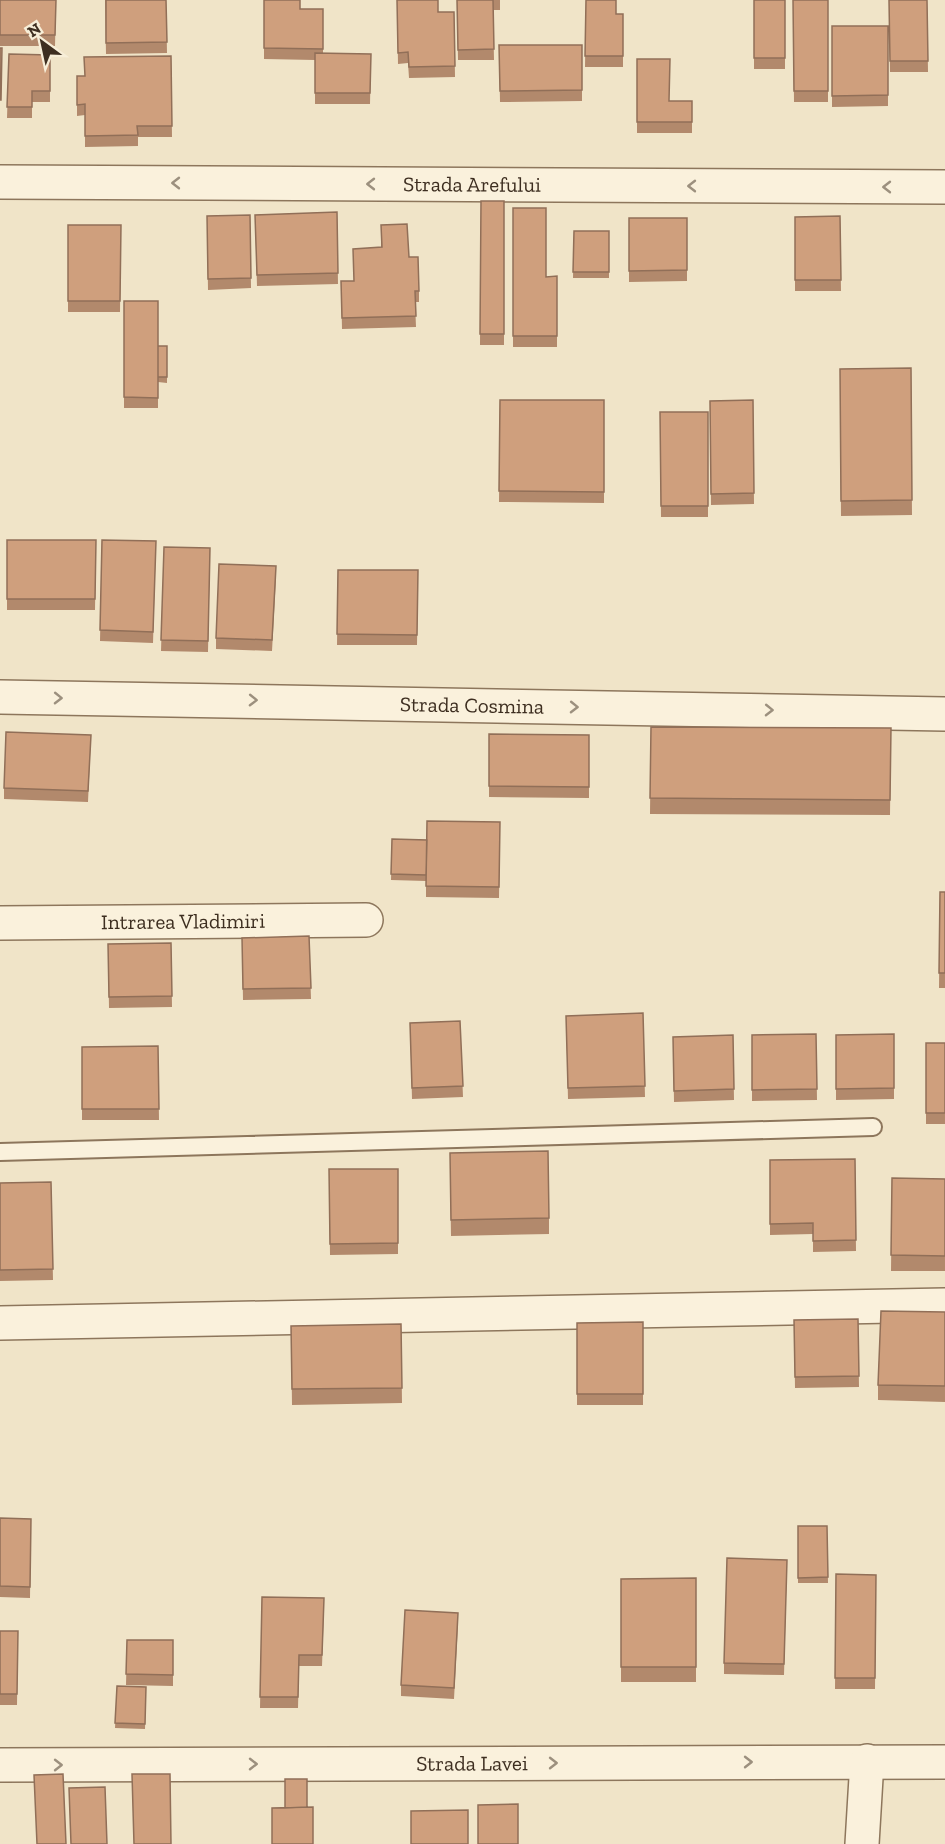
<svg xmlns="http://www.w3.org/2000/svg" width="945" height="1844" font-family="'Zilla Slab',serif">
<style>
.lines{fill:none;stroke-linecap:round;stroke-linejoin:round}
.lane-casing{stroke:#8d765c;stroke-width:20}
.street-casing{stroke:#8d765c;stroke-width:36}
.lane{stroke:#faf1dc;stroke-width:16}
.street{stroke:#faf1dc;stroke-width:33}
.wall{fill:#b2896c}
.building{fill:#cf9f7d;stroke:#916f58;stroke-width:1.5}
.oneway{stroke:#9c907e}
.labels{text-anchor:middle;stroke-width:4.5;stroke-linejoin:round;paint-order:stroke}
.street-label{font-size:21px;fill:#3d2e20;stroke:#f7eed8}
</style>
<rect width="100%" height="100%" fill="#f0e4c8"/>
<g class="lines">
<defs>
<path id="lane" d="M0,1152L873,1127"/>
<g id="street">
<path id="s1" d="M0,182L945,187"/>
<path id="s2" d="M0,697L945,714"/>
<path id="s3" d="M0,923L366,920"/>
<path d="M0,1323L945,1305"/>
<path id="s4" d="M0,1765L945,1762"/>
<path d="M862,1844L867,1761"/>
</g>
</defs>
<use href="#lane" class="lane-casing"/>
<use href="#street" class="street-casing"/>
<use href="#lane" class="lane"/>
<use href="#street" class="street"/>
</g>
<path class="wall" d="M0,0H56L55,46H0Z
M105,0H166L167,53L106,54Z
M264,0L300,9H323V54H371L370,104H315V60L264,59Z
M397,0L438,12H454L455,77L409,78L408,63L398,64Z
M457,0H500V10H493L494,60H458Z
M586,0L616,14H623V67H585Z
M754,0H785V69H754Z
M793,0H828V102H794Z
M889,0H927L928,72H890Z
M832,26H888V106L832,107Z
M499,45H582V101L500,102Z
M9,54L50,55V102H32V118H7Z
M171,56L172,137H138V146L85,147V115L77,116V76H84Z
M637,59L669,101H692V133H637Z
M481,201H504V345H480Z
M513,208L546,277L557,276V347H513Z
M337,212L338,284L257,286L255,215Z
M250,215L251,288L208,290L207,216Z
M840,216L841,291H795V217Z
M629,218H687V281L629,282Z
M68,225H121L120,312H68Z
M381,225L409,257L419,291V302H415L416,327L342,329L341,281H354L381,247Z
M574,231H609V278H573Z
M124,301L158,346H167V383L158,382V368V408H124Z
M911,368L912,515L841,516L840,369Z
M500,400H604V503L499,502Z
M753,400L754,504L711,505L710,401Z
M660,412H708V517H661Z
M7,540H96L95,610H7Z
M102,540L156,541L153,643L100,641Z
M164,547L210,548L208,652L161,651Z
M338,570H418L417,645H337Z
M276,577L272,651L216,649V638Z
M651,727L891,728L890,815L650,814Z
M489,734L589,735V798L489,797Z
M91,735L88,802L4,799V788Z
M500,822L499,898L426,897V881L391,880L392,839L427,840Z
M940,892H945V988H939Z
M309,936L311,999L243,1000L242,938Z
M171,943L172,1007L109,1008L108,944Z
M643,1013L645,1097L568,1099L566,1016Z
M460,1021L463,1097L412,1099L410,1023Z
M816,1034L817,1100L752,1101V1035Z
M894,1034V1099L836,1100V1035Z
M733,1035L734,1100L674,1102L673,1037Z
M926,1043H945V1124H926Z
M158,1046L159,1120H82V1047Z
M855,1159L856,1251L813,1252V1234L770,1235V1160Z
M329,1169H398V1254L330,1255Z
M450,1169L549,1218V1234L451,1236Z
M892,1178L945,1179V1271H891Z
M51,1182L53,1280L0,1281V1183Z
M945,1312V1402L878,1400V1385Z
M858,1319L859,1387L795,1388L794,1320Z
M643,1322V1405H577V1323Z
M401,1324L402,1403L292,1405L291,1326Z
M0,1518L31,1519L30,1598L0,1597Z
M798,1526H827L828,1583H798Z
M787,1560L784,1675L724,1674V1663Z
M836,1574L876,1575L875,1689H835Z
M696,1578V1682H621V1579Z
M262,1597L324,1609L322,1666H299L298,1708H260Z
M458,1624L454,1699L401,1696V1685Z
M0,1631H18L17,1705H0Z
M127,1640H173V1686L126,1685Z
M117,1686L146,1687L145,1729L115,1728Z"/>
<path class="building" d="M0,0H56L55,35H0Z
M106,0H166L167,42L106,43Z
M264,0H300V9H323V49L264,48Z
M397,0H438V12H454L455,66L409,67L408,52L398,53Z
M457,0H493L494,49L458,50Z
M586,0H616V14H623V56H585Z
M754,0H785V58H754Z
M793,0H828V91H794Z
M889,0H927L928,61H890Z
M832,26H888V95L832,96Z
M499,45H582V90L500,91Z
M0,48H2L1,100H0Z
M315,53L371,54L370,93H315Z
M9,54L50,55V91H32V107H7Z
M171,56L172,126H137L138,135L85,136V104L77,105V76H85L84,57Z
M637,59H670L669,101H692V122H637Z
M481,201H504V334H480Z
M513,208H546V277L557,276V336H513Z
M337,212L338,273L257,275L255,215Z
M250,215L251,278L208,279L207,216Z
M840,216L841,280H795V217Z
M629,218H687V270L629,271Z
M407,224L409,257H418L419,291H415L416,316L342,318L341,281H354L353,249L382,247L381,225Z
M68,225H121L120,301H68Z
M574,231H609V272H573Z
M124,301H158V398L124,397Z
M158,346H167V377H158Z
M911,368L912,500L841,501L840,369Z
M500,400H604V492L499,491Z
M753,400L754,493L711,494L710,401Z
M660,412H708V506H661Z
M7,540H96L95,599H7Z
M102,540L156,541L153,632L100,630Z
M164,547L210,548L208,641L161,640Z
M219,564L276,566L272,640L216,638Z
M338,570H418L417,635L337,634Z
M651,727L891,728L890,800L650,798Z
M6,732L91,735L88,791L4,788Z
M489,734L589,735V787L489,786Z
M427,821L500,822L499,887L426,886Z
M392,839L427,840L426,875L391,874Z
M940,892H945V973H939Z
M309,936L311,988L243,989L242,938Z
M171,943L172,996L109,997L108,944Z
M643,1013L645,1086L568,1088L566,1016Z
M460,1021L463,1086L412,1088L410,1023Z
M816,1034L817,1089L752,1090V1035Z
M894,1034V1088L836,1089V1035Z
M733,1035L734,1089L674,1091L673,1037Z
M926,1043H945V1113H926Z
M158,1046L159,1109H82V1047Z
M548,1151L549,1218L451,1220L450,1153Z
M855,1159L856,1240L813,1241V1223L770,1224V1160Z
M329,1169H398V1243L330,1244Z
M892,1178L945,1179V1256L891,1255Z
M51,1182L53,1269L0,1270V1183Z
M881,1311L945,1312V1386L878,1385Z
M858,1319L859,1376L795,1377L794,1320Z
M643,1322V1394H577V1323Z
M401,1324L402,1388L292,1389L291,1326Z
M0,1518L31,1519L30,1587L0,1586Z
M798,1526H827L828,1577L798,1578Z
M727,1558L787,1560L784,1664L724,1663Z
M836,1574L876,1575L875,1678H835Z
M696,1578V1667H621V1579Z
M262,1597L324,1598L322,1655H299L298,1697H260Z
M405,1610L458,1613L454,1688L401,1685Z
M0,1631H18L17,1694H0Z
M127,1640H173V1675L126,1674Z
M117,1686L146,1687L145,1724L115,1723Z
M63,1774L66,1844H37L34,1775Z
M132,1774H170L171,1844H134Z
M285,1779H307V1807L285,1808Z
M105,1787L107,1844H71L69,1788Z
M518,1804V1844H478V1805Z
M313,1807V1844H272V1808Z
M468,1810V1844H411V1811Z"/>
<defs><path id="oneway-chevron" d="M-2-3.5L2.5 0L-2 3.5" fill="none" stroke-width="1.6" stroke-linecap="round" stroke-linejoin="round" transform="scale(1.5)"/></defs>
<g class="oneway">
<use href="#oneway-chevron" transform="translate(176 183) rotate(-180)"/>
<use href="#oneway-chevron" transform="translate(371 184) rotate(-180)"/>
<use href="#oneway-chevron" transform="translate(692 186) rotate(-180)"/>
<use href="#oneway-chevron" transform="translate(887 187) rotate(-180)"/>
<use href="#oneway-chevron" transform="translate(58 698) rotate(1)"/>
<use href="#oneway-chevron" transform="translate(253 700) rotate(1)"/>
<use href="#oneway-chevron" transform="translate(574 707) rotate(1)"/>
<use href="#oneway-chevron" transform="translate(769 710) rotate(1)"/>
<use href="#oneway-chevron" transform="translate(748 1762)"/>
<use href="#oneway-chevron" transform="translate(553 1763)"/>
<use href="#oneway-chevron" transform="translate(253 1764)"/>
<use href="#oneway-chevron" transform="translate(58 1765)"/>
</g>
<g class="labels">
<g class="street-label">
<text dy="7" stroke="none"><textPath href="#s1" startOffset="472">Strada Arefului</textPath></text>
<text dy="7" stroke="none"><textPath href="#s2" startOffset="472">Strada Cosmina</textPath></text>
<text dy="7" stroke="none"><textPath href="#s3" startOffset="183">Intrarea Vladimiri</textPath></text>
<text dy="7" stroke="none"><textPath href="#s4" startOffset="472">Strada Lavei</textPath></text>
</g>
</g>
<g transform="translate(42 42) rotate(327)" stroke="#f7eed8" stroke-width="4.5" paint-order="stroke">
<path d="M0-4.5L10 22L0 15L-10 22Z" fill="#3d2e20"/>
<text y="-9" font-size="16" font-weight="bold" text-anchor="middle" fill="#3d2e20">N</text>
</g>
</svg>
